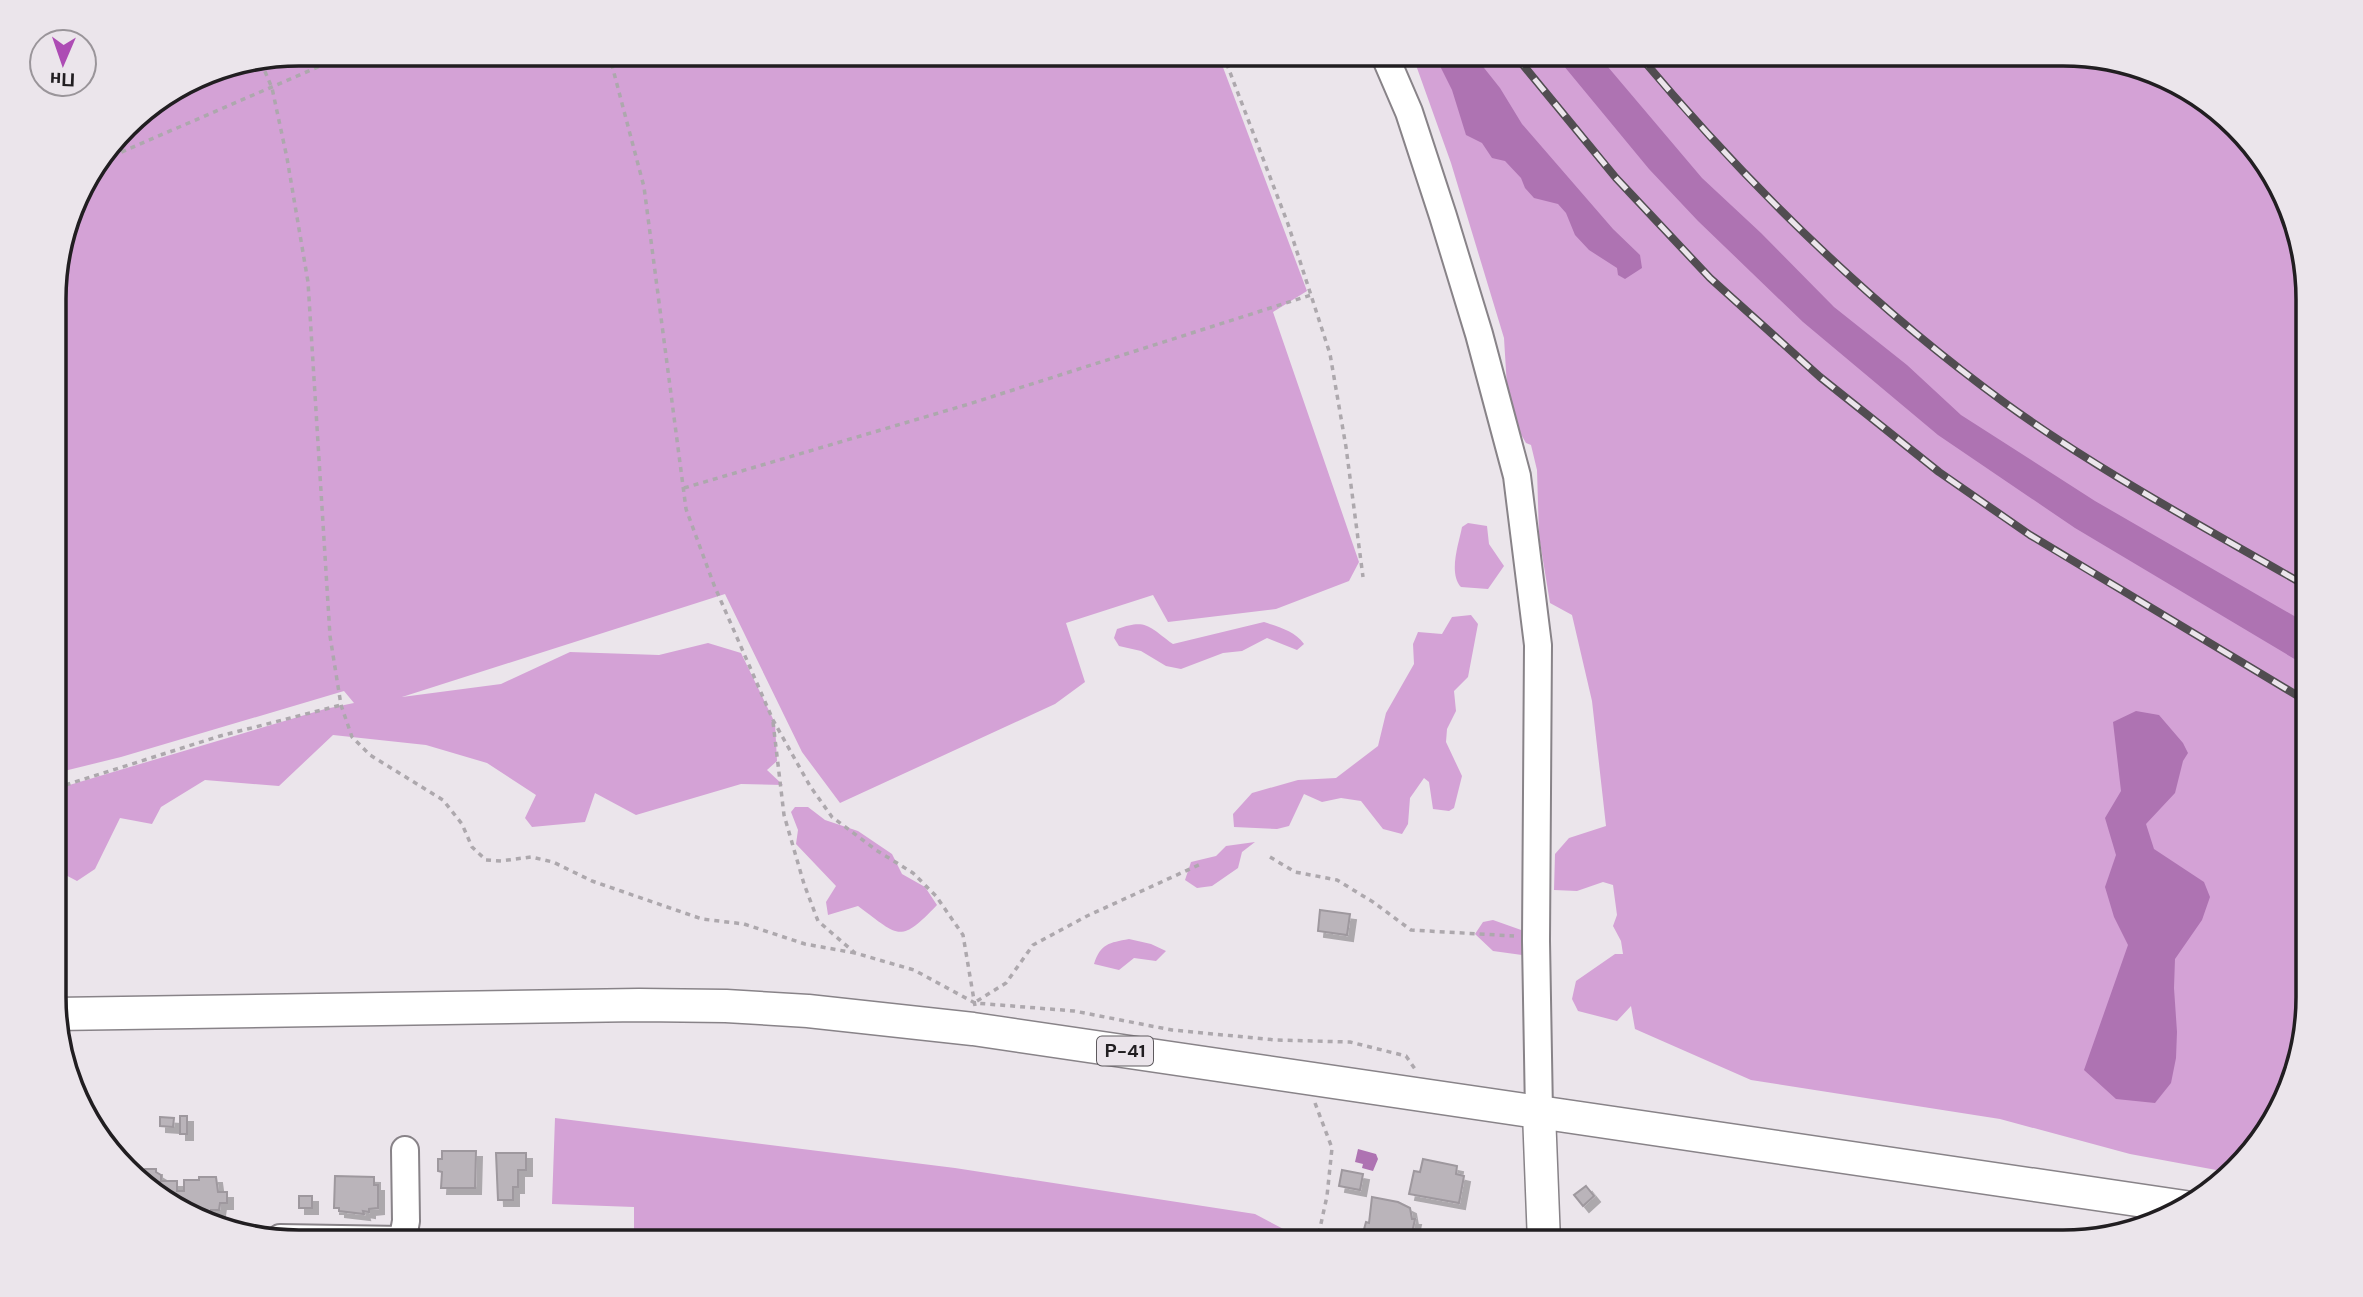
<svg xmlns="http://www.w3.org/2000/svg" width="2363" height="1297" font-family="'DM Sans',sans-serif">
<style>
.green{fill:#d4a2d6}
.water{fill:#ae73b2}
.building{fill:#bab4ba;stroke:#9e989e;stroke-width:2;filter:url(#shadow)}
.lines{fill:none;stroke-linecap:round;stroke-linejoin:round}
.minor-casing{stroke:#888388;stroke-width:30}
.major-casing{stroke:#888388;stroke-width:35}
.path{stroke:#ada8ad;stroke-width:3.5;stroke-dasharray:5 5;stroke-linecap:butt}
.minor{stroke:#fff;stroke-width:26}
.major{stroke:#fff;stroke-width:32}
.rail-casing{stroke:#514d51;stroke-width:8}
.rail{stroke:#ebe5eb;stroke-width:5;stroke-dasharray:16;stroke-linecap:butt}
.labels{text-anchor:middle;stroke-width:7;stroke-linejoin:round;paint-order:stroke}
.shield{fill:#ebe5eb;stroke:#5e5a5e;stroke-width:2}
.shield-label{font-size:18px;font-weight:bold;fill:#211e21}
.rim{fill:none;stroke:#211e21;stroke-width:3.5}
</style>
<defs>
<filter id="shadow"><feDropShadow dx="6" dy="6" stdDeviation="0" flood-color="#0004"/></filter>
</defs>
<rect width="100%" height="100%" fill="#ebe5eb"/>
<path class="green" d="M299,54H1218L1307,291L1273,312L1359,562L1349,581L1276,609L1168,622L1153,595L1066,623L1085,682L1055,704L840,803L802,752L725,594L402,697L501,684L570,652L659,655L708,643L741,653L775,723L777,761L767,770L783,785L741,784L636,815L595,793L585,822L532,827L525,818L536,795L487,763L426,745L333,735L279,786L205,780L161,807L152,824L120,818L95,869L77,881L56,870V789L325,709L354,703L344,691L121,757L56,773V268L80,191L137,115L206,73Z
M1412,54H2064L2186,87L2268,163L2308,283V1013L2276,1120L2227,1172L2130,1154L2000,1119L1751,1080L1635,1029L1631,1006L1617,1021L1578,1011L1572,999L1576,981L1615,954H1623L1621,941L1613,926L1617,915L1613,885L1603,882L1577,891L1554,890L1555,854L1569,838L1606,826L1592,701L1572,615L1550,603L1539,536L1537,470L1531,445L1526,443L1519,431L1507,387L1504,338L1451,163Z
M1468,523L1487,526L1489,544L1504,566L1488,589L1461,587C1448,573 1459,543 1462,527Z
M1471,615L1478,624L1468,677L1454,691L1456,711L1447,729L1446,742L1462,776L1454,808L1449,811L1433,809L1429,782L1424,778L1410,798L1408,824L1402,834L1383,829L1361,801L1341,798L1322,802L1304,794L1289,826L1277,829L1234,827L1233,814L1252,793L1298,780L1336,778L1378,746L1386,713L1414,664L1413,644L1418,632L1442,634L1452,617Z
M1264,622C1278,627 1295,631 1304,644L1297,650L1267,638L1242,651L1223,653L1181,669L1166,666L1141,651L1119,646L1114,638L1117,629C1147,618 1149,627 1173,644Z
M795,807H808L825,820L858,831L892,854L902,874L925,887L937,905C899,945 899,936 858,906L828,915L826,902L836,886L796,844L798,830L791,812Z
M1255,842L1242,852L1238,868L1212,886L1197,888L1185,880L1191,862L1216,856L1226,846Z
M1493,920L1524,931L1527,949L1522,955L1493,951L1475,934L1483,922Z
M1129,939L1151,944L1166,951L1156,961L1134,958L1119,970L1094,964C1101,943 1109,943 1129,939Z
M555,1118L955,1168L1255,1214L1308,1242L634,1243V1207L552,1204Z
M1808,1234L1912,1242H1773Z"/>
<path class="water" d="M1434,54H1473L1500,88L1522,124L1613,229L1640,255L1642,268L1625,279L1618,275L1617,268L1589,250L1575,235L1566,213L1558,204L1534,198L1525,188L1521,178L1505,161L1492,158L1482,143L1466,135L1452,90Z
M1554,54H1597L1702,178L1761,233L1834,307L1907,365L1961,415L2095,501L2308,624V667L2075,528L1938,435L1803,322L1698,221L1649,169Z
M2136,711L2159,715L2183,743L2188,753L2183,761L2175,793L2146,824L2154,849L2204,882L2210,897L2202,920L2175,959L2174,988L2177,1032L2176,1058L2171,1083L2155,1103L2116,1099L2084,1070L2128,945L2114,917L2105,887L2116,855L2105,818L2121,791L2113,722Z
M1358,1149L1376,1154L1378,1159L1373,1171L1362,1168L1363,1164L1355,1162Z"/>
<path class="building" d="M1320,910L1350,914L1347,935L1318,931Z
M180,1116H187V1134H180Z
M160,1117L174,1118L173,1127L160,1126Z
M442,1151H476L475,1188H441L442,1172L438,1171V1159H442Z
M496,1153H526V1170H518V1187H513V1200H498Z
M1423,1159L1457,1166L1456,1174L1464,1176L1459,1203L1409,1194L1414,1171L1420,1172Z
M145,1169H156V1172L161,1175V1181H177V1191H184V1180H199V1177H216L218,1192H227V1203H220L219,1210H211V1215H194V1210H177L141,1177Z
M1342,1170L1363,1174L1360,1190L1339,1186Z
M335,1176L374,1177V1185H378V1208L369,1209V1212L363,1211L364,1214L339,1211V1208H334Z
M1586,1186L1594,1196L1583,1206L1574,1195Z
M299,1196H312V1208H299Z
M1372,1197L1398,1202L1410,1208L1412,1219H1415L1412,1233L1419,1234L1417,1242H1397L1363,1233L1366,1222L1369,1223Z"/>
<g class="lines">
<defs>
<path id="minor" d="M1384,54L1409,112L1443,216L1479,334L1517,476L1538,645L1536,941L1539,1113
M280,1238L402,1240
M402,1243L406,1221L405,1150"/>
<path id="major" d="M56,1014L639,1005L726,1006L808,1011L973,1029L2185,1207
M1539,1113L1544,1242"/>
</defs>
<use href="#minor" class="minor-casing"/>
<use href="#major" class="major-casing"/>
<path class="path" d="M609,54L644,187L686,509L714,585L773,720L810,786L832,817L876,850L913,873L936,896L963,935L975,1006
M1223,54L1288,224L1330,354L1346,447L1363,577
M261,62L272,88L287,158L308,282L330,636L341,705L352,737L370,755L443,800L462,824L472,847L486,860L501,861L531,857L553,862L592,881L702,919L744,924L805,944L855,953
M103,160L348,54
M684,488L969,404L1311,295
M773,722L784,815L804,884L818,921L855,953L914,970L975,1003L1074,1011L1172,1030L1276,1040L1350,1042L1406,1056L1415,1069
M56,774L59,787
M56,788L220,736L341,705
M1270,857L1295,872L1337,880L1373,902L1411,930L1514,936
M977,1001L1006,983L1033,945L1087,916L1203,863
M1315,1103L1332,1148L1327,1196L1317,1242"/>
<use href="#minor" class="minor"/>
<use href="#major" class="major"/>
<defs>
<path id="rail" d="M1514,54L1616,178L1710,278L1820,377L1939,472L2030,535L2308,702
M1638,54C1747,184 1868,303 2005,403C2100,472 2206,528 2308,587"/>
</defs>
<use href="#rail" class="rail-casing"/>
<use href="#rail" class="rail"/>
</g>
<g class="labels">
<rect class="shield" x="1097" y="1036.5" width="56" height="29" rx="5"/>
<g class="shield-label">
<text x="1125" y="1057">Р-41</text>
</g>
</g>
<path d="M0 0H2363V1297H0ZM299 66H2063A233 233 0 0 1 2296 299V997A233 233 0 0 1 2063 1230H299A233 233 0 0 1 66 997V299A233 233 0 0 1 299 66Z" fill="#ebe5eb" fill-rule="evenodd"/>
<path class="rim" d="M299 66H2063A233 233 0 0 1 2296 299V997A233 233 0 0 1 2063 1230H299A233 233 0 0 1 66 997V299A233 233 0 0 1 299 66Z"/>
<g transform="translate(63 63) rotate(182)"><circle r="33" fill="#ebe5eb" stroke="#9a959a" stroke-width="2"/>
<path d="M0-5L12 26L0 18L-12 26Z" fill="#ad4cb4"/>
<text y="-10" font-size="19" font-weight="bold" text-anchor="middle" fill="#211e21">Пн</text>
</g>
</svg>
